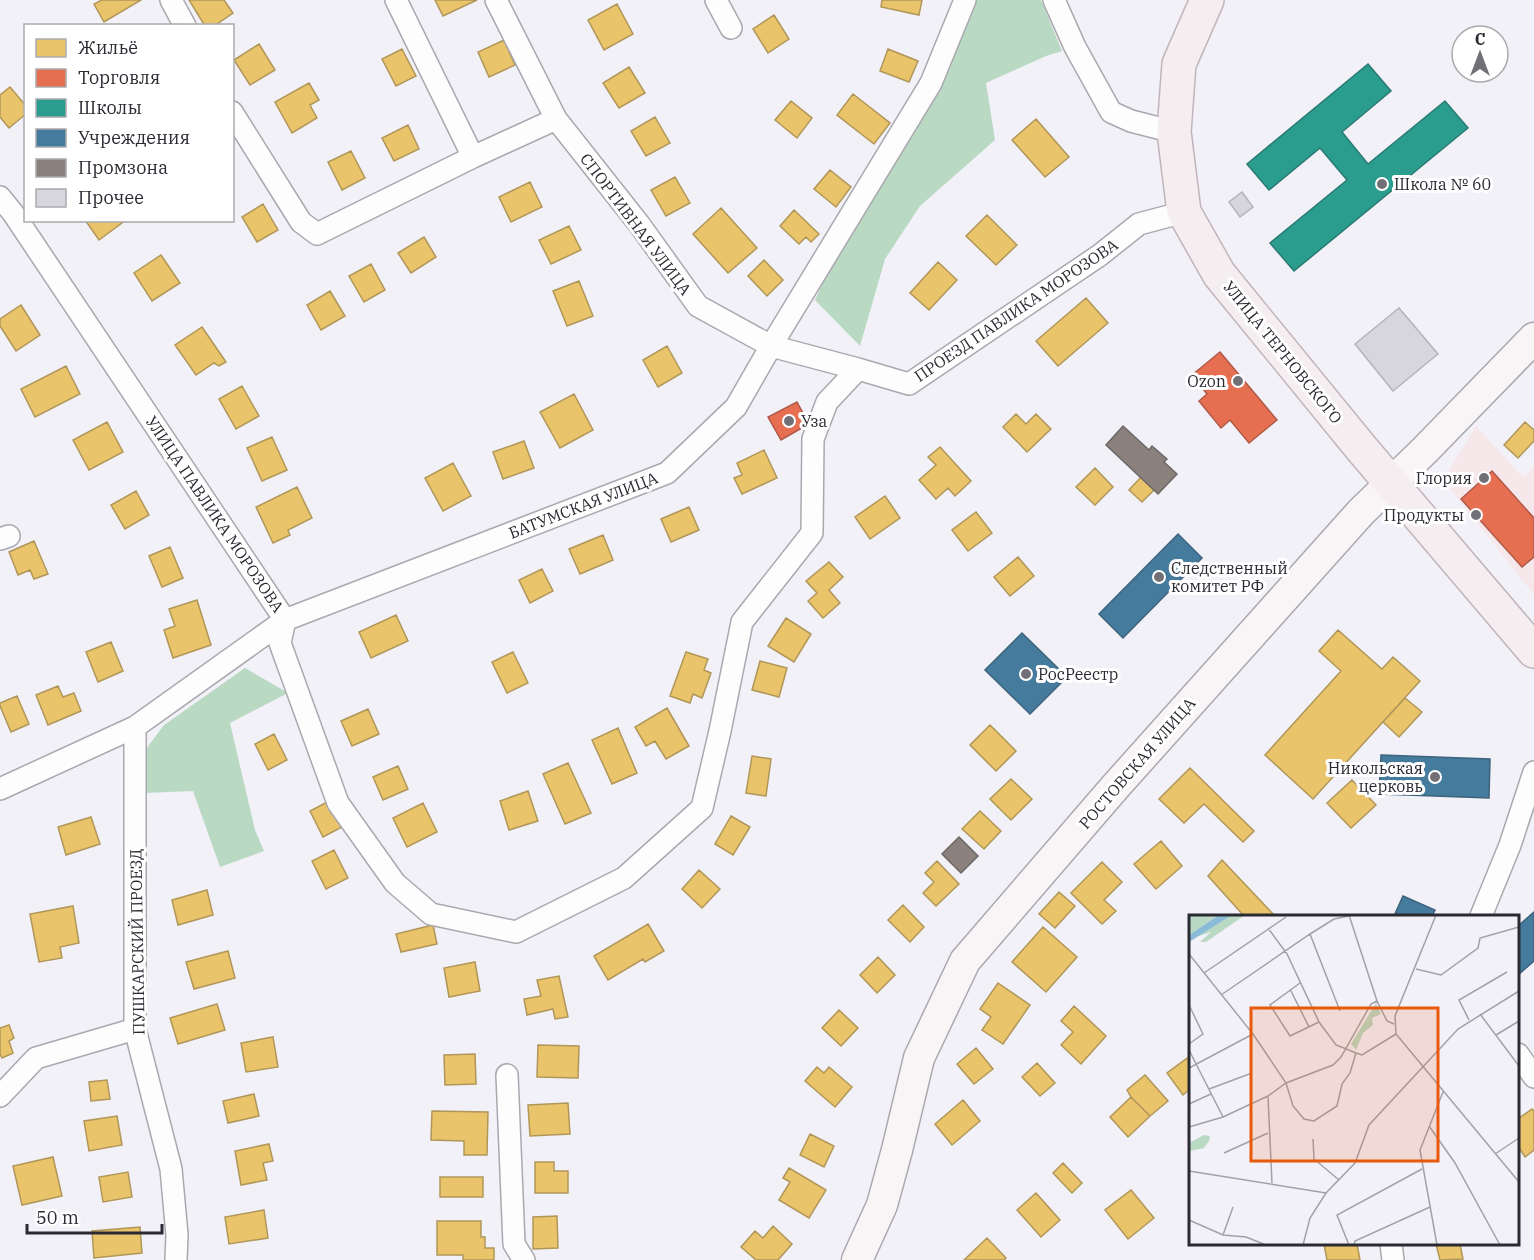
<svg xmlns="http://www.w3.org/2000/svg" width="1534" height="1260" font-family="'IBM Plex Serif',serif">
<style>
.commercial{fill:#f6e7eb}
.forest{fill:#b9d9c3}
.homes{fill:#e9c46a;stroke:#b09659;stroke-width:1.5}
.shops{fill:#e76f51;stroke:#af5a48;stroke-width:1.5}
.schools{fill:#2a9d8f;stroke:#2a7a73;stroke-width:1.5}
.public{fill:#457b9d;stroke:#3d637d;stroke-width:1.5}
.industry{fill:#8a817c;stroke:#6e6766;stroke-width:1.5}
.building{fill:#d7d6de;stroke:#b3b3b9;stroke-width:1.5}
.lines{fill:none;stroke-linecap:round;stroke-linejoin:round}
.street-casing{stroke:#a9a8af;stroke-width:24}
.secondary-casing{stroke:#a9a8af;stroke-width:33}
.primary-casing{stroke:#c1b4ba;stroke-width:36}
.street{stroke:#fdfdfe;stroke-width:21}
.secondary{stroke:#f9f5f7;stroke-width:30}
.primary{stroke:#f5eef0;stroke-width:33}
.poi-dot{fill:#717077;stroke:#fff;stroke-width:2}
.labels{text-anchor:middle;stroke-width:6;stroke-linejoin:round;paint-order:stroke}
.poi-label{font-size:16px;fill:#2b2a32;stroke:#fff;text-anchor:start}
.street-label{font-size:16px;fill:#2b2a32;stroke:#fff}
.inset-road{fill:none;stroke:#a2a1a9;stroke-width:1.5}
.view{fill:#e8590c;fill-opacity:0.15;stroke:#e8590c;stroke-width:3}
.inset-edge{fill:none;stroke:#2b2a32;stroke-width:3}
</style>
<rect width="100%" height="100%" fill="#f2f1f8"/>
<path class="commercial" d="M1476,426L1523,477L1534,467V595L1443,480Z"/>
<path class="forest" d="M975,0H1041L1062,51L1046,56L986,83L995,140L920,206L885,259L860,346L815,300L841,243L939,89Z
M245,668L288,693L230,723L255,830L264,851L220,867L193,791L145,793L146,749L164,725Z"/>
<path class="homes" d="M102,0H141L104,22L94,4Z
M189,0H224L233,13L214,26H205Z
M435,0H477L443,16Z
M882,0H922L919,15L881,7Z
M617,4L633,34L604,50L588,20Z
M774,15L789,39L768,53L753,29Z
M504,40L515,65L489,77L478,52Z
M259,44L275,70L250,85L234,60Z
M402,49L416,76L396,86L382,59Z
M888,49L918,61L909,82L880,71Z
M629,67L645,93L619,108L603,83Z
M309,83L319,100L310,105L317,118L292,133L275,102Z
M10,87L26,106V114L9,128L0,117V95Z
M853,94L890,123L874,144L837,115Z
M791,101L812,118L797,138L775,120Z
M655,117L670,143L646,156L631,131Z
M1036,119L1069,157L1045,177L1012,140Z
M408,125L419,149L394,161L382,138Z
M351,151L365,178L342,190L328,162Z
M830,170L851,187L836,207L814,189Z
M675,177L690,203L666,216L651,190Z
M530,182L542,207L511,222L499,197Z
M263,204L278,230L257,242L242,217Z
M721,208L757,248L728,273L693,234Z
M794,210L819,234L811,242L806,237L799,244L780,226Z
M987,215L1017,245L996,265L966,236Z
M85,220H126L99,240Z
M569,226L581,250L551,264L539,240Z
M424,237L436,257L411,273L398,253Z
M161,255L180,283L152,301L134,273Z
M764,260L783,280L767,296L748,276Z
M938,262L957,280L929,310L910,293Z
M371,264L385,290L364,302L349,276Z
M579,281L593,316L567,326L553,291Z
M330,291L345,316L321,330L307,305Z
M1086,298L1108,323L1058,366L1036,341Z
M21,305L40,335L16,351L0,326V319Z
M202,327L226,362L219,366L214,363L196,375L175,345Z
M667,346L682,373L658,387L643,360Z
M66,366L80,394L35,417L21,389Z
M242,386L259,416L236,429L219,399Z
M574,394L593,430L560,448L540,412Z
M1016,414L1026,424L1036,414L1051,429L1027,452L1003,427Z
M107,422L123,452L89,470L73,440Z
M1525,422L1534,430V441L1518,458L1504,445Z
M272,437L287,470L262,481L247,448Z
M524,441L534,468L503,479L493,452Z
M940,447L971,481L955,496L948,488L936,499L919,480L936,465L928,457Z
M764,450L777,478L742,494L734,478L742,475L737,463Z
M453,463L471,496L443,511L425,478Z
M1095,468L1113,487L1095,505L1076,487Z
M1141,477L1154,490L1142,502L1129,490Z
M297,487L312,518L288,530L290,535L273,543L256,507Z
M136,491L149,515L125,529L111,505Z
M885,496L900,518L870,539L855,517Z
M689,507L699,530L671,542L661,519Z
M976,512L992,533L968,551L952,530Z
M603,535L613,560L580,574L569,549Z
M34,541L48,574L34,579L30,570L18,575L9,552Z
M170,547L183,578L162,587L149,556Z
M1018,557L1034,576L1010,596L994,577Z
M829,562L843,577L829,590L840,603L823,618L808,601L817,593L806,581Z
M542,569L553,591L530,603L519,580Z
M197,600L211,645L173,658L164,630L175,626L169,609Z
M396,615L408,641L371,658L359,632Z
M786,618L811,634L794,662L768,646Z
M1338,630L1382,669L1393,657L1420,681L1313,799L1265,755L1341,671L1319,651Z
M111,642L123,671L98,682L86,652Z
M513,652L528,683L507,693L492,662Z
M686,652L708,659L704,670L711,673L702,698L693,694L690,703L670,696Z
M760,661L787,668L779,697L752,690Z
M58,686L63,697L74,693L81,711L48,725L36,695Z
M17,696L29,724L11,732L0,706V703Z
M1405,698L1422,712L1399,737L1383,722Z
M667,708L689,746L666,759L655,741L646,746L635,727Z
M368,709L379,734L352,746L341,721Z
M990,725L1016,751L996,771L970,745Z
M618,728L637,773L612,784L592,740Z
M274,734L287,760L268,770L255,744Z
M752,756L771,759L766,796L746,793Z
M568,763L591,813L565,824L543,774Z
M398,766L408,789L383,800L373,777Z
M1190,768L1254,831L1243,842L1204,804L1184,823L1159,799Z
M1011,779L1032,799L1011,820L990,799Z
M1352,780L1376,805L1351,828L1327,803Z
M528,791L538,821L509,830L500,801Z
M329,801L342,827L323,837L310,811Z
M423,803L437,832L407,847L393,818Z
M980,811L1001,831L984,849L962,829Z
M731,816L750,827L733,855L715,844Z
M91,817L100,844L66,855L58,827Z
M1161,841L1182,866L1156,889L1134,864Z
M334,850L348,878L326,889L312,861Z
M1222,860L1275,916H1244L1208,876Z
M937,861L959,884L936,906L923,893L934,882L925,873Z
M1102,862L1122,882L1104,900L1116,911L1102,924L1071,893Z
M699,870L720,889L702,908L682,889Z
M207,890L213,915L178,925L172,900Z
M1059,892L1075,906L1055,928L1039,914Z
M903,905L924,927L910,942L888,920Z
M73,906L79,943L60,947L62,958L39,962L30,914Z
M648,924L664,951L645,962L643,959L608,980L594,956Z
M433,925L437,944L401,952L396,934Z
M1043,927L1077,957L1046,992L1012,962Z
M228,951L235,978L194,989L186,962Z
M878,957L895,975L877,993L860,975Z
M475,962L480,991L449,997L444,968Z
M559,976L568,1017L555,1019L553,1009L527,1015L524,999L541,996L537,980Z
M998,983L1030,1005L1003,1044L982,1030L991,1017L980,1009Z
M217,1004L225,1030L178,1044L170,1018Z
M1074,1006L1106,1036L1081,1064L1061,1045L1073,1032L1061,1021Z
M839,1010L858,1028L841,1046L822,1028Z
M9,1025L14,1038L9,1041L13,1053L2,1058L0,1054V1028Z
M273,1037L278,1067L246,1072L241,1043Z
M538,1045L579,1046L578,1078L537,1077Z
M976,1048L993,1069L974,1084L957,1064Z
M475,1054L476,1084L445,1085L444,1055Z
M1190,1056V1089L1183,1095L1167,1073Z
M1037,1063L1055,1083L1040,1096L1022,1077Z
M817,1067L824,1073L829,1067L852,1087L835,1107L805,1081Z
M1145,1075L1168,1101L1150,1116L1131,1097L1127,1090Z
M107,1080L110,1099L91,1101L89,1082Z
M254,1094L259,1116L228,1123L223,1101Z
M1131,1097L1150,1116L1128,1137L1110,1117Z
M963,1100L980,1121L952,1145L935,1124Z
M568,1103L570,1134L530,1136L528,1105Z
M1532,1109L1534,1111V1150L1525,1157L1518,1146V1119Z
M432,1111L488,1112L487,1155H464V1141L431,1140Z
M117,1116L122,1145L89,1151L84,1121Z
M810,1134L834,1146L824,1167L800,1155Z
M269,1144L273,1161L263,1163L267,1180L241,1185L235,1151Z
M53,1157L62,1196L22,1205L13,1166Z
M535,1162H554V1171H568V1193H535Z
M1063,1163L1082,1183L1072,1193L1053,1173Z
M789,1168L826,1190L809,1218L779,1200L790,1182L783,1178Z
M128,1172L132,1197L103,1202L99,1177Z
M440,1177H483V1197H440Z
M1131,1190L1154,1218L1128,1239L1105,1210Z
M1036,1193L1060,1220L1041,1237L1017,1210Z
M264,1210L268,1238L229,1244L225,1217Z
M557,1216L558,1248L533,1249V1217Z
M437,1221H481V1237H485V1248H494V1260H463V1255H437Z
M773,1226L792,1244L778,1260H756L741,1247L755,1231L763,1238Z
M140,1227L142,1253L94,1258L92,1231Z
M987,1238L1006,1258L1004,1260H964Z
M1324,1244H1357L1360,1260H1327Z
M1436,1244H1460L1463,1259L1440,1260Z"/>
<path class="shops" d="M1220,352L1277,420L1249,443L1230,420L1221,428L1199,401L1207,394L1192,375Z
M797,402L809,424L781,440L768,417Z
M1492,471L1534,518V557L1522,567L1461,499Z"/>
<path class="schools" d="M1368,64L1391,91L1342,132L1368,164L1445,101L1468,128L1294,271L1270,243L1347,180L1320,148L1269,190L1247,164Z"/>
<path class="public" d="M1178,534L1202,558L1123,638L1099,614Z
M1022,633L1067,677L1030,714L985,670Z
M1381,755L1490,759L1489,798L1379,794Z
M1403,896L1435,910L1432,916H1394Z
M1534,912V961L1518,975V926Z"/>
<path class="industry" d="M1123,426L1149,450L1152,446L1167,459L1164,462L1177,474L1158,494L1106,445Z
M959,837L978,856L961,873L942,854Z"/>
<path class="building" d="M1242,192L1253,207L1240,217L1229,202Z
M1399,308L1438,354L1393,391L1355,344Z"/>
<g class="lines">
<defs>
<path id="street" d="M171,0L185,26
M396,0L473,157
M496,0L556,119L639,224L698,306L771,346L858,369
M716,0L731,28
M1054,0L1075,47L1111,112L1131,121L1174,132
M232,112L301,222L317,234L473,157L556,119
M0,197L13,213L285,620L280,643L338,803L395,883L431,914L516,932L624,878L702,808L720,731L742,622L812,533L813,439L827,402L858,369L909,384L1100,255L1139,224L1184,212
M0,539L9,536
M135,727V1029L171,1169L177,1235L176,1260
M0,789L135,727L285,620L667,473L736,407L771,346L931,83L965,0
M1481,916L1510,845L1534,772
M1518,1054L1534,1077
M507,1075L514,1244L524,1260
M0,1096L36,1058L135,1029
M1391,1244L1393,1260"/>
<path id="secondary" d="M857,1260L882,1205L897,1150L919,1058L965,961L1115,787L1361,512L1425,450L1534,338"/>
<path id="primary" d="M1207,0L1179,64L1174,132L1184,212L1219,274L1362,449L1534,651"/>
</defs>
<use href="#street" class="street-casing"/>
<use href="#secondary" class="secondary-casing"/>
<use href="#primary" class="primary-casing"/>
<use href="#street" class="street"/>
<use href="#secondary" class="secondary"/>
<use href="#primary" class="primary"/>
</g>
<g class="poi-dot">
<circle cx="1382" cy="184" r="6"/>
<circle cx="1238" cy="381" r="6"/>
<circle cx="789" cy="421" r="6"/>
<circle cx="1484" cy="478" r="6"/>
<circle cx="1476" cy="515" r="6"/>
<circle cx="1159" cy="577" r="6"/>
<circle cx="1026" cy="674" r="6"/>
<circle cx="1435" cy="777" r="6"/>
</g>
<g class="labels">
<g class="poi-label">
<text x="1394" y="190">Школа № 60</text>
<text x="1226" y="387" text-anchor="end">Ozon</text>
<text x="801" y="427">Уза</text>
<text x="1472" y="484" text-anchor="end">Глория</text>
<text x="1464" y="521" text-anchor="end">Продукты</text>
<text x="1171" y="574">Следственный<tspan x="1171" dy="18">комитет РФ</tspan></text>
<text x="1038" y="680">РосРеестр</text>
<text x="1423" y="774" text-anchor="end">Никольская<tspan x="1423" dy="18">церковь</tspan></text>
</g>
<g class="street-label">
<text transform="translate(636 224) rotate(53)" y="6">СПОРТИВНАЯ УЛИЦА</text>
<text transform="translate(1016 310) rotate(-34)" y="6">ПРОЕЗД ПАВЛИКА МОРОЗОВА</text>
<text transform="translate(1283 352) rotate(51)" y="6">УЛИЦА ТЕРНОВСКОГО</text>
<text transform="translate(583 505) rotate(-21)" y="6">БАТУМСКАЯ УЛИЦА</text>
<text transform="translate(215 514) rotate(56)" y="6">УЛИЦА ПАВЛИКА МОРОЗОВА</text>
<text transform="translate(1137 763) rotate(-49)" y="6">РОСТОВСКАЯ УЛИЦА</text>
<text transform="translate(137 942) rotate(-91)" y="6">ПУШКАРСКИЙ ПРОЕЗД</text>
</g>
</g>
<g transform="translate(1189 915)">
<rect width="330" height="330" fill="#f2f1f8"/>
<path d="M0,0H30L0,20ZM43,0H56L17,27H11L22,17L7,22ZM187,88L192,99L183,103L184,110L174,118L167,135L162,129ZM15,220L21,221L20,226L15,233L1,236L0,245V228Z" fill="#b9d9c3"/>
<path d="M30,0H43L0,27V20Z" fill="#8abcd8"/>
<path class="inset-road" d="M160,0L188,86L198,106L205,109M247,0L206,101L207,119L330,267M79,13L98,39L130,107L147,130L167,138M121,19L151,96M0,39L64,119L97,168L104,191L115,204L125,206L148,191L153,169L161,158L167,138L173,140L207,119M227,54L252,60L289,33L291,23L330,12M15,58L97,2M111,68L81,90L101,121L130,107M101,74L120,112M32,80L121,19L145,4L160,1M0,90L14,119L0,129M291,99L330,151M280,105L270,85L318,57M307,120L330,106M0,135L34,202M0,153L64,119M20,174L63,158M79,182L83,268M0,189L22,179M240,211L266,248L311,330M0,212L34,202L79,181L97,168L144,150L152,142L182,89L188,86M124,224L125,244L150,265M35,238L79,218M306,239L330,223M0,256L137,278M0,305L34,320L57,322L77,330M34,320L44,292M114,330L121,303L137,278L166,248L180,210L269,114L330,76M160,330L148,300L233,254M165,330L166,326L241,292M248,330L231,235L254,177"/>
<path class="view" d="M62,93H249V246H62Z"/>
<rect width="330" height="330" class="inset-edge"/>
</g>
<rect x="24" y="24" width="210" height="198" fill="#ffffff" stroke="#aaaaad" stroke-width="1.5"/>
<rect x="36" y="39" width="30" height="18" fill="#e9c46a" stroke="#aaaaad" stroke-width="1.5"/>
<text x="78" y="54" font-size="18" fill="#2b2a32">Жильё</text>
<rect x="36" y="69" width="30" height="18" fill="#e76f51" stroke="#aaaaad" stroke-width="1.5"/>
<text x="78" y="84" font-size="18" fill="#2b2a32">Торговля</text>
<rect x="36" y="99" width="30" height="18" fill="#2a9d8f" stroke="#aaaaad" stroke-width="1.5"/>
<text x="78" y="114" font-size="18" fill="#2b2a32">Школы</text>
<rect x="36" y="129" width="30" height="18" fill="#457b9d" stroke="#aaaaad" stroke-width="1.5"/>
<text x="78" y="144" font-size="18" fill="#2b2a32">Учреждения</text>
<rect x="36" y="159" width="30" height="18" fill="#8a817c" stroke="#aaaaad" stroke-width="1.5"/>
<text x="78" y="174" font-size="18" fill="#2b2a32">Промзона</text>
<rect x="36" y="189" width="30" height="18" fill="#d7d6de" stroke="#aaaaad" stroke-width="1.5"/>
<text x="78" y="204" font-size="18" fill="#2b2a32">Прочее</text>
<g transform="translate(1480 54)"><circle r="28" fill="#ffffff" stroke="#aaaaad" stroke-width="1.5"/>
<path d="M0-4.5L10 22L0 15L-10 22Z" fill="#717077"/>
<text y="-9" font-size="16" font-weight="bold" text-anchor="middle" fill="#2b2a32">С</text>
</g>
<path d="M27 1224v9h135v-9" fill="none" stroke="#2b2a32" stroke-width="3"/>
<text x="36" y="1224" font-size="18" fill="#2b2a32" stroke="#ffffff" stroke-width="4.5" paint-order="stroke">50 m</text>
</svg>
